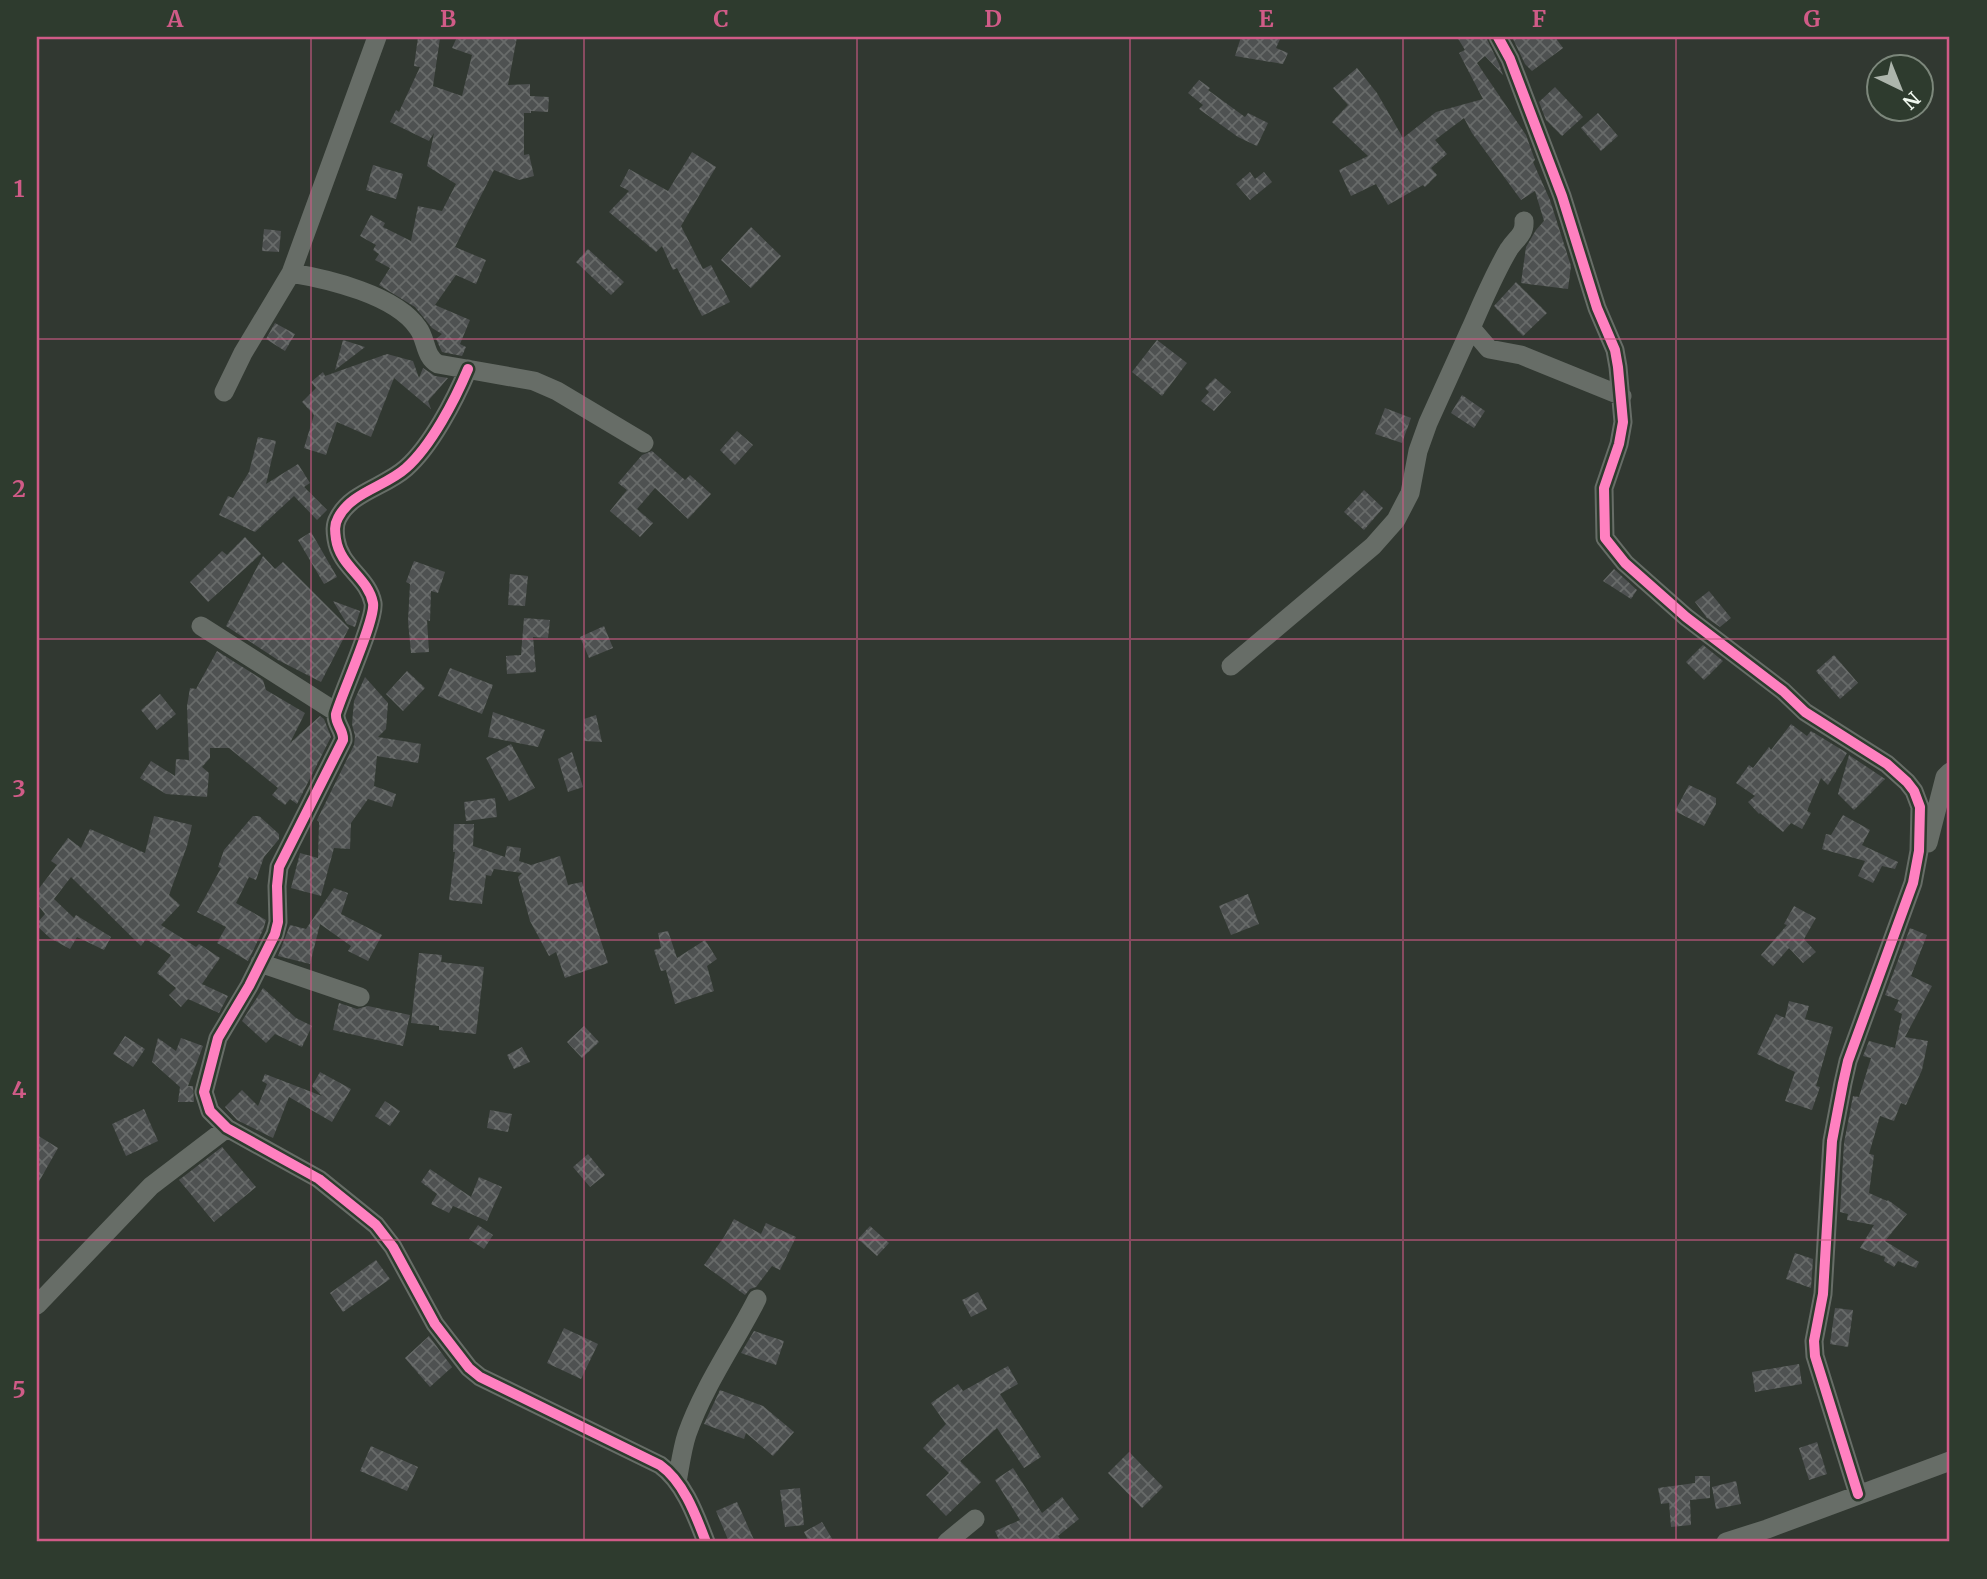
<svg xmlns="http://www.w3.org/2000/svg" width="1987" height="1579" font-family="Merriweather,serif">
<style>
.building{fill:url(#building-cross-hatch)}
.lines{fill:none;stroke-linecap:round;stroke-linejoin:round}
.street{stroke:#676d67;stroke-width:19}
.cycleway-casing{stroke:#2e3b2e;stroke-width:15}
.cycleway{stroke:#ff80c0;stroke-width:10}
.grid{fill:none;stroke:#d05b87;stroke-width:2;stroke-opacity:0.55}
.neatline{fill:none;stroke:#d05b87;stroke-width:2.5}
.grid-label{font-size:23px;text-anchor:middle;font-weight:bold;fill:#d05b87}
</style>
<defs>
<pattern id="building-cross-hatch" width="8" height="8" patternUnits="userSpaceOnUse" patternTransform="scale(1.75)"><rect width="8" height="8" fill="#4e5151"/><path d="M0 0l8 8M0 8l8-8" fill="none" stroke="#686b6a"/></pattern>
</defs>
<rect width="100%" height="100%" fill="#313831"/>
<path class="building" d="M418,37L440,38L433,86L462,96L472,55L452,48L457,37H517L508,85L530,84V96L549,97L548,112L531,111V113H524V155L529,154L534,176L519,180L494,170L455,247L486,260L476,284L456,275L435,305L470,320L460,344L466,347L462,356L442,352L436,339L442,334L432,328L415,307L379,285L390,268L375,260L379,254L373,250L376,245L360,236L371,215L385,223L383,227L411,241L418,206L442,211L456,184L427,166L434,133L429,141L390,122L396,110L399,112L420,67L414,66Z
M1241,37H1281L1276,48L1288,53L1283,64L1235,56Z
M1457,37H1486L1499,64L1503,75L1485,56L1477,63L1526,135L1535,160L1533,162L1550,200L1571,266L1568,289L1521,283L1526,247L1536,230L1544,221L1535,191L1521,200L1472,133L1464,118L1435,140L1447,154L1431,168L1437,175L1425,187L1423,185L1388,205L1376,184L1351,196L1339,170L1368,156L1332,122L1348,105L1333,88L1357,68L1377,93L1403,138L1436,112L1483,99L1459,53L1465,50Z
M1512,37H1555L1563,48L1532,71L1525,64Z
M1199,80L1210,88L1208,90L1245,117L1248,113L1268,123L1257,146L1238,137L1199,109L1203,105L1188,93Z
M1555,87L1583,117L1562,136L1546,120L1539,102Z
M1598,113L1618,136L1601,151L1581,128Z
M692,152L716,167L681,226L703,269L711,265L730,302L702,316L677,268L673,270L662,246L656,252L609,212L629,191L620,186L629,169L668,191Z
M373,165L403,174L396,199L366,190Z
M1250,172L1255,179L1264,172L1272,182L1250,200L1236,184Z
M751,227L781,256L751,288L721,260Z
M264,229L281,231L279,252L262,251Z
M588,249L624,282L611,295L576,262Z
M1516,282L1547,313L1523,336L1494,306Z
M275,323L295,334L285,351L266,339Z
M343,340L365,347L335,370Z
M1157,340L1187,363L1162,396L1132,372Z
M387,354L413,361L419,378L423,368L435,376L448,378L428,401L431,409L394,378L371,437L337,422L326,455L304,448L314,415L302,402L316,388L311,382L323,372L325,376Z
M1215,378L1231,392L1214,411L1201,401L1209,392L1205,388Z
M1462,395L1485,411L1474,428L1451,413Z
M1385,408L1411,418L1402,443L1375,434Z
M737,431L753,445L735,465L720,450Z
M258,437L276,441L266,484L298,464L310,483L304,487L327,510L317,520L294,496L255,532L219,515L228,496L233,498L249,472Z
M652,451L685,480L690,475L711,494L688,519L655,488L637,509L653,523L640,537L610,511L627,490L618,483L642,455Z
M1364,490L1383,508L1364,530L1344,512Z
M311,532L337,577L324,584L298,540Z
M245,537L261,554L208,602L190,582L222,551L227,555Z
M263,556L275,569L283,562L349,628L321,682L278,660L226,626Z
M414,561L445,572L438,593L431,591L430,621L427,620L429,652L411,653L408,621L410,584L406,582Z
M1614,569L1637,590L1631,599L1603,581Z
M510,574L528,576L525,606L508,605Z
M1709,591L1731,618L1720,627L1707,618L1695,602Z
M333,601L360,611L355,627L347,624Z
M524,618L550,620L548,638L533,637L536,672L507,674L506,656L521,655Z
M604,626L613,648L589,658L580,637Z
M1703,645L1723,661L1704,680L1686,662Z
M217,651L263,680L266,690L305,713L290,743L320,716L324,719L331,737L297,804L290,799L285,805L272,795L278,788L229,748H210V758L202,767L209,773L207,797L166,794L140,778L151,761L175,776L176,759L189,760L187,706L190,688L196,689Z
M1834,655L1858,683L1840,699L1816,671Z
M450,668L493,685L482,714L438,696Z
M407,671L425,688L403,711L386,694Z
M365,677L388,703L386,729L378,737L421,744L418,763L377,756L374,786L396,794L392,807L368,799L351,823L350,849L334,848L321,896L291,888L300,853L318,858L319,822L317,820L354,745L355,736L352,724L354,701Z
M160,694L176,714L157,730L141,710Z
M493,712L545,730L538,747L488,737Z
M596,715L602,742L584,741V719Z
M1791,724L1807,736L1811,731L1847,753L1828,785L1821,778L1807,811L1811,813L1802,829L1791,823L1783,832L1760,813L1759,814L1748,802L1755,796L1736,783L1749,765L1753,768L1769,747L1771,750Z
M511,744L535,788L509,801L486,758Z
M572,752L583,787L568,792L558,759Z
M1849,755L1885,779L1854,810L1838,794Z
M1689,785L1716,798V804L1704,826L1675,811Z
M495,798L497,817L466,821L464,802Z
M1843,815L1870,830L1862,845L1898,862L1895,869L1882,866L1873,883L1858,876L1865,861L1822,849L1826,834L1831,835Z
M154,816L192,825L187,846L169,895L180,905L161,925L196,947L199,944L220,958L202,984L228,996L219,1013L188,999L181,1007L169,995L176,988L157,973L171,955L146,939L141,946L71,877L54,899L74,918L76,915L111,937L104,950L77,937L70,949L50,938L37,926V923L45,914L37,904V891L57,865L51,861L68,838L81,848L90,829L145,853Z
M253,816H259L279,834V839L264,857L256,880L249,877L236,903L266,920L263,930L248,961L217,943L226,927L197,912L221,868L218,867L224,850Z
M454,824H474L473,846L505,857L507,846L521,848L519,861L531,865L560,856L568,885L582,882L608,963L565,978L556,952L549,956L530,921L518,877L522,873L494,869L491,876L486,875L482,904L449,900L455,852H453Z
M334,888L348,893L341,914L382,935L368,961L348,951L351,946L320,924L310,964L278,956L290,925L306,929Z
M1248,894L1259,924L1231,935L1219,906Z
M1794,906L1816,918L1804,939L1816,952L1803,963L1789,948L1773,966L1761,955L1787,925L1784,924Z
M1910,928L1927,935L1911,976L1932,986L1905,1037L1928,1041L1922,1070L1906,1105L1901,1103L1894,1121L1880,1116L1869,1154L1874,1155L1869,1193L1887,1201L1888,1200L1907,1214L1885,1241L1919,1262L1916,1268L1898,1261L1894,1267L1884,1261L1885,1257L1860,1248L1874,1225L1847,1220L1848,1214L1840,1212L1844,1143L1853,1096L1859,1097L1871,1058L1863,1056L1869,1041L1895,1048L1902,1014L1894,1010L1899,1000L1885,995Z
M668,931L677,958L705,940L717,959L707,966L714,991L675,1004L666,970L661,971L654,950L661,948L658,933Z
M419,953L442,955L441,962L484,967L476,1034L439,1030V1026L411,1023Z
M263,988L296,1018L312,1026L302,1047L275,1034L266,1043L242,1021Z
M1789,1001L1809,1006L1805,1019L1833,1027L1816,1086L1820,1087L1812,1110L1785,1101L1795,1072L1757,1054L1776,1014L1785,1018Z
M339,1003L357,1009L368,1006L410,1015L403,1046L333,1030Z
M584,1026L599,1042L582,1058L567,1042Z
M125,1036L145,1049L133,1067L113,1054Z
M158,1038L176,1051L181,1038L203,1046L188,1086H193L194,1102H178L180,1087L152,1062Z
M522,1047L530,1062L514,1069L507,1055Z
M320,1072L351,1089L332,1122L289,1097L273,1138L237,1120L225,1107L242,1090L258,1106L267,1084L262,1081L265,1074L322,1096L312,1086Z
M385,1101L400,1111L390,1126L375,1116Z
M144,1109L158,1141L126,1156L112,1124Z
M490,1110L512,1114L508,1132L487,1128Z
M37,1135L58,1148L37,1185Z
M222,1147L256,1187L214,1222L179,1180Z
M588,1154L605,1175L590,1187L573,1167Z
M430,1169L471,1197L479,1177L502,1187L487,1221L453,1206L449,1213L431,1204L437,1194L421,1182Z
M734,1219L761,1234L766,1223L796,1237L780,1270L772,1266L756,1287L750,1289L745,1295L704,1265L724,1237Z
M478,1225L493,1235L484,1249L469,1239Z
M870,1226L889,1243L877,1256L858,1239Z
M1795,1253L1813,1259L1811,1288L1786,1279Z
M376,1260L390,1279L343,1312L330,1293Z
M978,1292L987,1309L971,1317L962,1300Z
M1835,1308L1853,1310L1848,1347L1830,1344Z
M564,1328L598,1344L581,1379L547,1363Z
M754,1331L784,1341L776,1365L741,1353Z
M429,1336L452,1367L430,1387L405,1358Z
M1799,1364L1802,1384L1755,1392L1752,1372Z
M1008,1366L1018,1384L1000,1394L1041,1457L1024,1468L997,1428L960,1461L981,1482L946,1516L926,1495L949,1473L923,1448L946,1424L931,1403L958,1384L963,1391Z
M720,1390L763,1406L794,1432L773,1456L746,1433L744,1439L704,1424Z
M1817,1442L1827,1474L1809,1480L1799,1448Z
M371,1446L418,1467L407,1491L360,1471Z
M1129,1452L1163,1487L1142,1508L1108,1473Z
M1013,1468L1042,1513L1062,1497L1079,1519L1058,1536L1062,1542H1000L995,1531L1020,1520L995,1480Z
M1695,1476H1710V1498L1690,1500L1691,1525L1671,1527L1669,1503L1661,1504L1658,1488L1695,1483Z
M1736,1481L1741,1504L1716,1509L1712,1487Z
M800,1488L804,1525L785,1527L780,1490Z
M737,1502L755,1542H729L716,1511Z
M822,1522L834,1542H809L804,1532Z"/>
<g class="lines">
<path class="street" d="M377,37L291,273C328,279 396,295 418,328C427,340 424,356 438,364L534,381L557,391L644,443
M1498,37L1510,59L1562,196L1597,308L1615,350L1618,367L1623,422L1619,444L1604,488L1605,538L1625,563L1686,617L1783,691L1805,712L1887,764L1907,782L1914,791L1920,807L1919,851L1913,883L1848,1061L1843,1083L1832,1141L1823,1294L1814,1341L1815,1356L1858,1494
M1471,328C1483,301 1494,274 1509,249C1516,238 1525,235 1524,221
M468,369C455,400 431,446 406,468C385,487 351,492 338,518C334,525 335,532 336,539C340,567 368,577 373,603C376,619 342,693 336,714C335,724 344,730 343,740L279,867L277,886L278,922L275,934L249,986L218,1038L204,1092L210,1111L227,1128L319,1179L376,1225L393,1247L435,1324L469,1368L480,1377L660,1465C684,1482 696,1516 706,1542
M224,392L243,353L291,273
M201,626L336,712
M1231,666L1373,546L1396,520L1410,493L1418,451L1428,423L1471,328L1489,349L1521,355L1622,396
M1928,843L1945,777L1950,772
M260,963L360,997
M37,1305L151,1186L227,1128
M677,1482C680,1466 682,1449 687,1434C704,1386 734,1344 757,1299
M947,1542L975,1519
M1726,1542L1767,1529L1950,1461"/>
<defs>
<path id="cycleway" d="M1498,37L1510,59L1562,196L1597,308L1615,350L1618,367L1623,422L1619,444L1604,488L1605,538L1625,563L1686,617L1783,691L1805,712L1887,764L1907,782L1914,791L1920,807L1919,851L1913,883L1848,1061L1843,1083L1832,1141L1823,1294L1814,1341L1815,1356L1858,1494
M468,369C455,400 431,446 406,468C385,487 351,492 338,518C334,525 335,532 336,539C340,567 368,577 373,603C376,619 342,693 336,714C335,724 344,730 343,740L279,867L277,886L278,922L275,934L249,986L218,1038L204,1092L210,1111L227,1128L319,1179L376,1225L393,1247L435,1324L469,1368L480,1377L660,1465C684,1482 696,1516 706,1542"/>
</defs>
<use href="#cycleway" class="cycleway-casing"/>
<use href="#cycleway" class="cycleway"/>
</g>
<path class="grid" d="M311,37V1542M584,37V1542M857,37V1542M1130,37V1542M1403,37V1542M1676,37V1542M37,339H1950M37,639H1950M37,940H1950M37,1240H1950"/>
<rect width="1987" height="1579" fill="none" stroke="#2e3b2e" stroke-width="77"/>
<g transform="translate(1900 88) rotate(137)"><circle r="33" fill="#2e3b2e" stroke="#7c877b" stroke-width="2"/>
<path d="M0-5L12 26L0 18L-12 26Z" fill="#adb5ac"/>
<text y="-10" font-size="19" font-weight="bold" text-anchor="middle" fill="#f0f8ef">N</text>
</g>
<rect x="38" y="38" width="1910" height="1502" class="neatline"/>
<g class="grid-label">
<text x="175" y="27">A</text>
<text x="448" y="27">B</text>
<text x="721" y="27">C</text>
<text x="993" y="27">D</text>
<text x="1266" y="27">E</text>
<text x="1539" y="27">F</text>
<text x="1812" y="27">G</text>
<text x="19" y="197">1</text>
<text x="19" y="497">2</text>
<text x="19" y="797">3</text>
<text x="19" y="1098">4</text>
<text x="19" y="1398">5</text>
</g>
</svg>
